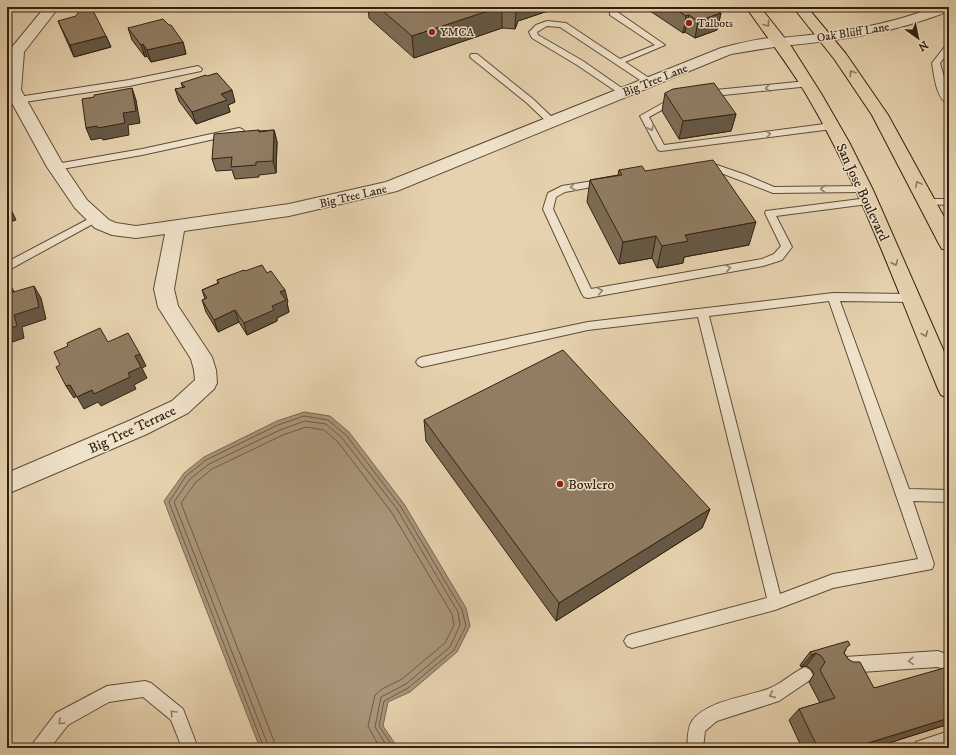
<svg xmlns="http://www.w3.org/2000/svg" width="956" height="755" font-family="'IM FELL DW Pica',serif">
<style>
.water{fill:#a99579;stroke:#79664f}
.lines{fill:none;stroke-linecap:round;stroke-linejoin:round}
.shore{stroke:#6e5a45;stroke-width:1}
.service-casing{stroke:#5f4c38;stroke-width:2}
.minor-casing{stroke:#5f4c38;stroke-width:2}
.tertiary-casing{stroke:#5f4c38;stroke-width:2}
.primary-casing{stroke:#322011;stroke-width:2}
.service{fill:#efe2ca;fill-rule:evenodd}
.minor{fill:#efe2ca;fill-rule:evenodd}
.tertiary{fill:#efe2ca;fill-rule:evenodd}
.primary{fill:#e6d2ae;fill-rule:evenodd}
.wall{fill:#7c6c55;stroke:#322011}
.shaded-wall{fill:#655845;stroke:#322011}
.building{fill:#907d63;stroke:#322011}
.oneway{stroke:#8c7960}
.oneway2{stroke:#90816e}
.poi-dot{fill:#8f2418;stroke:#efe2ca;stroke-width:1.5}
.labels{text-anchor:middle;stroke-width:3;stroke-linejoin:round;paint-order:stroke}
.far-poi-label{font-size:12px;fill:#322011;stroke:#efe2ca;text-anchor:start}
.far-street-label{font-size:12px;fill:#322011;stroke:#efe2ca}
.street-label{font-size:14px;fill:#322011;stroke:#efe2ca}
.poi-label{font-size:14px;fill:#322011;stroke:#efe2ca;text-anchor:start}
</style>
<rect width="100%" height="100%" fill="#e6d2ae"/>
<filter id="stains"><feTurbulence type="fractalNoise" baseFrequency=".005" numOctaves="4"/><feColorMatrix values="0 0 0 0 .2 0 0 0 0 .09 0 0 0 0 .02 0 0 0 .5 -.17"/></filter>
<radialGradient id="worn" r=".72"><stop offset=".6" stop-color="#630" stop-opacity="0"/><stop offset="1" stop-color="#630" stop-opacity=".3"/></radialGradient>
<path class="water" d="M304,412L330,416L349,432L404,504L466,608L470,626L457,652L410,692L388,702L383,726L398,748H260L164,501L184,473L204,457L277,421Z"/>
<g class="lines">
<path class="shore" d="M264,748L169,502L186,476L206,460L278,425L304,416L328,420L346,435L401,507L462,610L466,626L454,650L408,688L384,701L379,726L394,748
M269,748L174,502L190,479L209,464L280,430L305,421L326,424L342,438L397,509L458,612L460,625L450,647L406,684L381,697L375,727L388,748
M275,748L274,741L181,503L195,483L212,469L283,435L306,427L324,430L338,442L392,513L452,614L454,625L445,643L402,679L382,689L375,695L368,726L380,748"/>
<defs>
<path id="service" d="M610,11H616L665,45L625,62L652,80L653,82L652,84H646L560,27L547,26L537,32L538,35L583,61L626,91L627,93L623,96L577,65L532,38L529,32L536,25L547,21L566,23L620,59L655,45L610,15Z
M946,45H949V52L940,63L949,95V104C936,100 934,74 932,63Z
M471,54H477L533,99L555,120L557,122L555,124H549L527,103L471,58L470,56Z
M198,66L202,69L201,71L129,86L18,103L14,100L18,97L129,80Z
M807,81L810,82L811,84L810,86L705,97L701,94L705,91Z
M677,95L680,96L681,98L680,100L649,117L664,145L832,123L837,126L832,129L661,151L658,150L640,116Z
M239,128L242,129L244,131L242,133L142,155L56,170L51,167L56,164L142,149Z
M714,164L746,175L774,187L862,186L867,189L862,192L773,193L713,170L702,171L697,168L702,165Z
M605,179L610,182L608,184L565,192L556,197L553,209L591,289L762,259L774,254L781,246L765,213L766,211L868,198L873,201L868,204L776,216L792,247L782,260L763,266L588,298L584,297L582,294L543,209L548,193L562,186Z
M928,199H949V205L924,204L923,202Z
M96,215L101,218L100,220L7,271V262Z
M833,293L910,294L914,295L916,298L914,301L910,302L840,301L909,489L949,490V502L913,501L934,564L932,569L833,588L775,610L632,648L627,646L624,641L627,636L632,634L767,598L698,317L588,330L422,367L418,365L416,362L418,359L422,357L588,322ZM829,301L918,559L833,574L780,594L709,316Z
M938,651L949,655V671L938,667L845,673L840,670L837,665L840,660L845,657Z
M805,667L810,670L813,675L810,680L779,701L717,721L705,731L703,748H687C688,740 687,728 692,721C706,701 746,697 768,689C781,684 792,673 805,667Z
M145,681L151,683L183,709L198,748H182L171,720L143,697L109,702L68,725L50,748H32L34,742L56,713L107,686Z
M949,731V747L914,748L916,742Z"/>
<path id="minor" d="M45,7H59L24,52L21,90L64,166L87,200L109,220L116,223L136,226L289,204L386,182L721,48C737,44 769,35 785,39L787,42L785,45L780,46L731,54L397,191L289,216L184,231L174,289L178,306L212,357L216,370L217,383L214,389L188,413L147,434L7,494V473L131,420L172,401L195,380L194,370L191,359L158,307L154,289L165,234L136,238L112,235L95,228L75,208L47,167L7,94L8,52Z"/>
<path id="tertiary" d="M935,7H949V11C894,33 839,41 780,46L775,45L773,42L775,39L780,38C834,33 884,27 935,7Z"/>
<path id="primary" d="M746,7H760L791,46L822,95L849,142L873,190L949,363V398L941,395L938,389C897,290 861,187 806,94C788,64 766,36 746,7Z
M793,7H807L846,54L888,115L949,226V250L942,249L939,244L872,115L835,60Z"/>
</defs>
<use href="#service" class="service-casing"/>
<use href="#minor" class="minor-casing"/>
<use href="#tertiary" class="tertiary-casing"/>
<use href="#primary" class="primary-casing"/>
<use href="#service" class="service"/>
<use href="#minor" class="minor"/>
<use href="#tertiary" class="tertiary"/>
<use href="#primary" class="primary"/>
</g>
<path class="wall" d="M368,7H560L518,21L515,29L502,28L414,58L369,18Z
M644,7H714V9L721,13L717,30L695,38L685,32L683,33Z
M58,21L106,36L111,47L74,57Z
M128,28L183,42L186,54L151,62L147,56L145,57L132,40Z
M181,83L235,102L228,105L230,112L196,124L179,101L175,89L183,88Z
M665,93L736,114L731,131L679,139L662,111Z
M259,130V131L274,130L277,142L276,173L259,175V177L235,179L232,170L216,171L212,159Z
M619,170L645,171L749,245L684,257L683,263L657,268L652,258L619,264L587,202L590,180L618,175Z
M245,271L288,302L287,303L289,312L277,318V321L247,335L239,322L218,332L206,312L202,300L205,299L202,290L218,283L217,280Z
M424,420L710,509L702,528L556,621L426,441Z
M846,649L844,653L848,659L874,688L949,677V724L873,748H802L789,720L799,709L820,703L809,682L814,674L811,669L806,666L801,667L800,665L810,652Z"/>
<path class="shaded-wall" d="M500,7H502V28L414,58L412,36Z
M516,7H560L518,21L515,29Z
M710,7H714L712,16L721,13L717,30L695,38L698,21Z
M689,15L685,32L683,33L686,16Z
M106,36L111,47L74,57L70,45Z
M183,42L186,54L151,62L147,50Z
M143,44L147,56L145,57L141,45Z
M132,88L136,100L140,123L128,125L129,135L103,140L102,138L91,140L86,128L123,113Z
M232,90L235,102L228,105L230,112L196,124L192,112L221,94Z
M736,114L731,131L679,139L683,121Z
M274,130L277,142L276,173L273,161Z
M7,201L16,220L7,223Z
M756,222L749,245L684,257L683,263L657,268L662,246L685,235Z
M656,236L652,258L619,264L623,242Z
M8,281L15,293H10Z
M34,286L41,298L46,319L22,327L24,338L7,344V329L14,315Z
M285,290L288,302L287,303L289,312L277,318V321L247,335L244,323L272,306L280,292Z
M235,310L239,322L218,332L214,320Z
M140,354L146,366L142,368L147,378L134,385L136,389L101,406L98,402L84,409L77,397L128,373L135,356Z
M70,385L77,396L74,398L66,386Z
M710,509L702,528L556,621L559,603Z
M816,653L806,666L801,667L812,655Z
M949,718V724L873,748H852Z"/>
<path class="building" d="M82,7H91L106,36L70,45L58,21L76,16Z
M378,7H500L412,36Z
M672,7H711L721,13L698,21L689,15L686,16Z
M163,19L169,25H171L183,42L147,50L143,44L141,45L128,28Z
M217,73L232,90L221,94L227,100L192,112L175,89L185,87L181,83L206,75L207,76Z
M714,83L736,114L683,121L665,93L673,89Z
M132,88L136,111L123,113L125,123L98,128L97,126L86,128L82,99L94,97V95Z
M259,130V132L274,130L273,161L256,162V165L231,167L232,157L212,159L214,134Z
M713,160L756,222L685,235L688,241L662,246L656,236L623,242L590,180L622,175L619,170L642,166L645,171Z
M7,202L10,208L7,209Z
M262,265L267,273L271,271L285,290L280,292L286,300L272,306L274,310L244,323L235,310L214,320L202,300L207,298L202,290L219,283L217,280L244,270L245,271Z
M7,281H8L10,293L34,286L39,307L14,315L17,326L7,329Z
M100,328L108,342L128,333L140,354L135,356L141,367L128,373L130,377L94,394L92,390L77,397L70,385L66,386L56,367L60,365L54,352L68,346L67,343Z
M563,350L710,509L559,603L424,420Z
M848,641L850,645L847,647L844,653L848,659L853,662H860L874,688L944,668L949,677V718L852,748H818L799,709L835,698L820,670L825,662L821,656L816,653L812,655L810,652Z"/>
<defs><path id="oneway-chevron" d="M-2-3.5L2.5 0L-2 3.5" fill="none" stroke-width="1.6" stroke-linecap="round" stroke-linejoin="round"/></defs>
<g class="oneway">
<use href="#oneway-chevron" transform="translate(767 24) rotate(53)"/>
<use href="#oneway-chevron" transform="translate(852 73) rotate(-124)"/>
<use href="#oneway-chevron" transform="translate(918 184) rotate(-118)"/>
<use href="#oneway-chevron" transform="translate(895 263) rotate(67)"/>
<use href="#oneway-chevron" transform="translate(925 334) rotate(67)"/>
</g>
<g class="oneway2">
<use href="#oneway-chevron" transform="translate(768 88) rotate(175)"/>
<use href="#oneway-chevron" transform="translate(651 128) rotate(63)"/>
<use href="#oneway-chevron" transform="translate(768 134) rotate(-7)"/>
<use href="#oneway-chevron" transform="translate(573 187) rotate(171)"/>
<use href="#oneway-chevron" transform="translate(823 189) rotate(179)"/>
<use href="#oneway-chevron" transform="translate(728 268) rotate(-10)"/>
<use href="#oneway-chevron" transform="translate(600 291) rotate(-10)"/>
<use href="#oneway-chevron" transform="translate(911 661) rotate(177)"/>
<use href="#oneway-chevron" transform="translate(772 695) rotate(156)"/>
<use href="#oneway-chevron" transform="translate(173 713) rotate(-134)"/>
<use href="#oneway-chevron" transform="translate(61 722) rotate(135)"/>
</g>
<g class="poi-dot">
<circle cx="689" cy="23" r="4"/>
<circle cx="432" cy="32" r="4"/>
<circle cx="560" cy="484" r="4"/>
</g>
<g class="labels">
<g class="far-poi-label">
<text x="697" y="27">Talbots</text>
<text x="440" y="36">YMCA</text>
</g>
<g class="far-street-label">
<text transform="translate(853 32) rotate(-9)" y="4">Oak Bluff Lane</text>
<text transform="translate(655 80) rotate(-22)" y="4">Big Tree Lane</text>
<text transform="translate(353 196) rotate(-13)" y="4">Big Tree Lane</text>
</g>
<g class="street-label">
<text transform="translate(863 192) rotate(65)" y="5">San Jose Boulevard</text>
<text transform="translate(132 429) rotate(-25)" y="5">Big Tree Terrace</text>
</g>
<g class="poi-label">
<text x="568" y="489">Bowlero</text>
</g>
</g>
<rect width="956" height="755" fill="none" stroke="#e6d2ae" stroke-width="24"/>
<rect x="8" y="8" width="940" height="739" fill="none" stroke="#322011" stroke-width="2"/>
<rect x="12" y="12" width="932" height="731" fill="none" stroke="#322011"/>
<g transform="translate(918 38) rotate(147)" stroke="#efe2ca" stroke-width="3" paint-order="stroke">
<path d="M0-3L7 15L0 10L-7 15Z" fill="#322011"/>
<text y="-6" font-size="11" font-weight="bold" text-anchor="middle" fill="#322011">N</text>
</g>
<rect width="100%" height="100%" filter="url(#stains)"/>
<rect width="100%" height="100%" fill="url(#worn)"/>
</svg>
